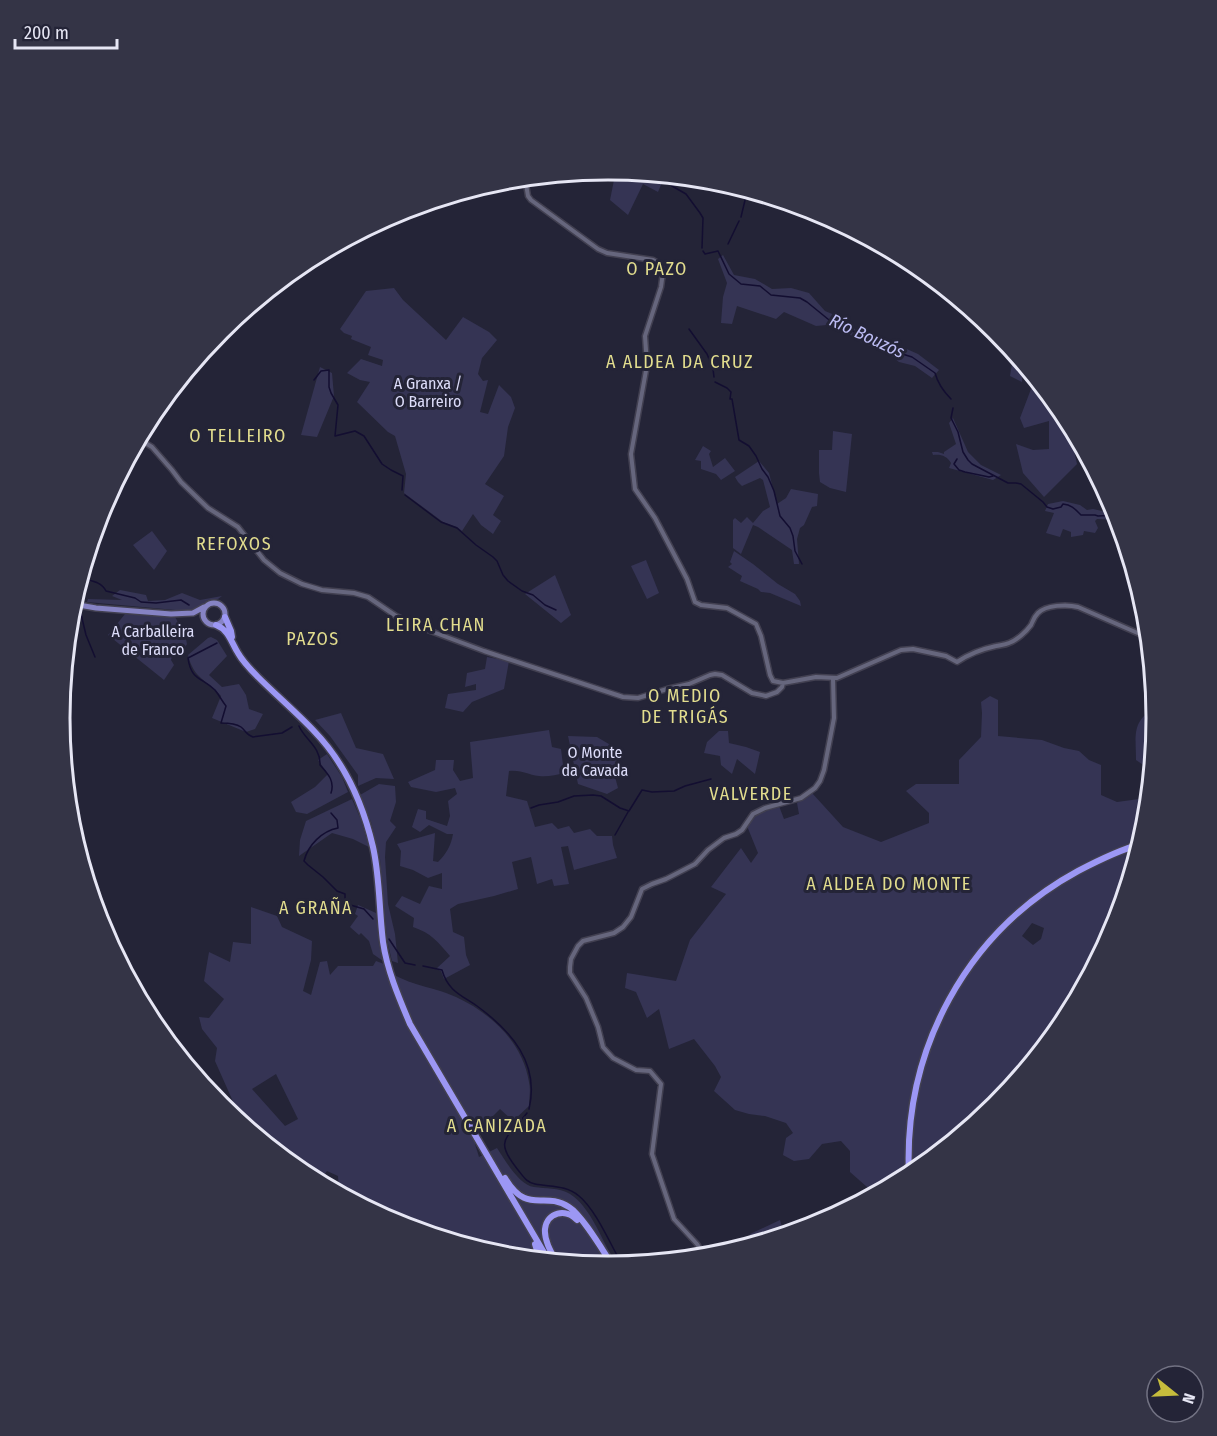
<svg xmlns="http://www.w3.org/2000/svg" width="1217" height="1436" font-family="'Fira Sans Condensed',sans-serif">
<style>
.green{fill:#353454;fill-rule:evenodd}
.lines{fill:none;stroke-linecap:round;stroke-linejoin:round}
.stream{stroke:#130e31;stroke-width:1.5}
.minor-casing{stroke:#424051;stroke-width:7}
.major-casing{stroke:#424051;stroke-width:8}
.highway-casing{stroke:#424051;stroke-width:9}
.minor{stroke:#66667d;stroke-width:4}
.major{stroke:#8683c4;stroke-width:5}
.highway{stroke:#9c97f4;stroke-width:6}
.labels{text-anchor:middle;stroke-width:6;stroke-linejoin:round;paint-order:stroke}
.park-label{font-size:16px;fill:#dcdcf9;stroke:#242437}
.neighbourhood-label{font-size:18px;letter-spacing:1.5px;fill:#e2dd8e;stroke:#242437}
.water-label{font-size:18px;font-style:italic;fill:#bcbcf3;stroke:#242437}
.rim{fill:none;stroke:#e6e6f4;stroke-width:3}
</style>
<rect width="100%" height="100%" fill="#242437"/>
<path class="green" d="M622,171L665,175L658,192L643,184L628,215L610,200L614,180Z
M723,255L734,275L755,279L772,289L791,288L809,293L825,311L842,318L848,326L870,335L884,339L918,354L939,370L932,378L915,366L899,362L885,351L864,344L843,330L827,325L816,326L784,312L776,319L737,306L732,324L721,323L723,297L727,283L718,259Z
M394,288L403,300L446,340L463,317L489,332L497,340L482,358L478,374L483,381L488,380L480,412L488,414L499,385L511,397L515,408L508,427L504,456L485,484L504,496L493,515L501,521L493,534L481,525L473,514L462,531L457,527L443,522L404,493L406,474L395,436L388,432L357,402L370,382L360,380L347,373L361,359L382,366L383,360L368,355L371,347L351,339L352,336L344,333L340,329L366,291Z
M1014,351L1023,362L1022,382L1010,376Z
M320,367L332,373L334,396L317,437L301,435Z
M1044,388L1050,396L1049,399L1054,401L1064,413V422L1069,428L1077,464L1044,497L1023,473L1016,444L1033,450L1049,449V421L1024,428L1020,418L1031,389Z
M953,418L968,452L981,465L1001,475L993,480L949,468L951,463C947,456 941,454 933,455L932,452H938L944,454V452L956,444L949,423Z
M833,431L852,434L846,492L830,488L820,482L819,473V450H832Z
M703,446L711,451L709,454L713,467L725,458L735,471L721,480L716,474L701,469V461L695,460Z
M759,461L769,473L777,504L786,498L791,489L818,494L817,506L812,507L804,525L800,528L797,539L799,564H794L792,550L758,527L753,525L741,554L733,548V520L735,518L741,523L747,517L753,523L763,511L770,507L763,480L760,478L742,486L738,482L735,477Z
M1063,501L1080,505L1087,510L1093,509L1102,511L1114,506L1119,520L1097,519L1095,521L1098,528L1095,533L1084,531L1083,535L1071,537V532L1063,529L1060,537L1046,533L1054,513L1045,511L1048,504Z
M152,531L167,551L154,570L133,545Z
M734,551L753,564L778,584L795,594L800,601L801,606L770,593L761,592L758,589L740,581L742,576L728,567L732,564L730,562Z
M646,560L659,593L647,599L631,566Z
M555,575L571,615L561,623L525,594Z
M120,590L146,595L148,601L165,600L182,593L200,600L222,596L218,599L208,600L201,607L194,610H175L87,602L88,599L122,600L112,596Z
M125,614L175,617L185,634L187,644L182,653H176L172,656L171,660L174,665L164,680L108,635Z
M211,637L217,640L227,656L209,675L222,687L239,684L246,695L249,709L263,714L255,729L246,732L212,718L221,696C207,679 194,680 188,655L208,638Z
M487,657L509,661L504,689L472,702L463,712L445,708L448,694L476,690V684L465,687L467,673L485,669Z
M990,696L998,700V736L1042,740L1064,748L1079,751L1089,760L1101,765V795L1117,802L1139,799L1150,786L1146,825L1115,928L1064,1023L996,1106L913,1174L875,1194L850,1172V1151L841,1141L822,1144L809,1159L794,1161L783,1155L786,1138L793,1133L786,1123L765,1116L749,1114L735,1110L714,1091L721,1077L715,1066L694,1039L669,1049L659,1009L647,1018L636,992L625,988L627,973L676,981L690,940L726,894L711,887L741,848L751,863L758,853L747,826L757,814L779,806L784,819L799,814L797,803L812,793L843,827L881,842L929,823V813L906,791L916,784H959V760L981,737L982,713L981,702ZM1032,923L1044,928L1041,939L1033,945L1022,936Z
M1156,709L1157,718L1152,771L1136,760C1136,737 1131,719 1156,709Z
M341,713L356,748L383,754L394,779L376,778L358,786V775L330,736L315,720Z
M549,730L552,747L561,749L564,773C556,775 548,777 539,776C527,775 524,770 509,771L506,796L527,801L535,827L552,823L558,829L569,826L574,833L590,829L597,836H612L613,845L617,858L574,870L568,846L561,847L569,884L554,886L552,879L537,884L531,857L512,862L518,889L494,896L458,904L450,909L453,932L464,937L466,955L470,965L444,979L441,971L436,969L450,956C438,942 431,933 413,927L414,918L395,906L402,896L420,904L429,886L442,889V873L428,878L413,870L400,866L401,851L397,844L435,833L433,861L438,862C446,854 451,846 453,834H447L429,825L420,832L412,827L418,809L426,811V819L447,826L450,816L448,801L457,794L455,788L436,792L411,787L408,782L435,770L436,760H454L453,770L460,781L473,778L470,742Z
M719,731H728L729,743L746,747L760,752L755,774L737,759L732,774L721,765L720,756L704,753L707,742Z
M568,736L597,737L619,750L614,773L618,788L607,794L578,784Z
M327,754L342,777L348,792L307,814L296,812L291,802L315,787L328,774L318,760Z
M379,784L395,786L396,802L390,821L396,827L386,842L385,857L388,904L395,934L398,963L392,961L387,940L380,859L371,822L360,795Z
M352,799L361,820L369,847L353,839L332,833L299,856L300,840L306,821Z
M358,905L376,913L379,945L383,961L373,954L369,941L361,933L359,935L350,927L358,916L355,914Z
M251,907L277,916L282,927L312,941L311,960L303,991L311,995L320,962L327,961L330,975L338,966H373L376,961L384,964L386,971C396,976 406,981 416,984C429,988 443,991 456,997C491,1013 523,1043 529,1082C531,1090 529,1098 529,1106L513,1121L500,1109L480,1129L475,1144L479,1157L497,1148C505,1160 519,1185 534,1187C546,1189 558,1187 570,1194C589,1206 600,1235 611,1255L607,1266L521,1258L517,1246L488,1252L398,1225L339,1193L338,1176L327,1171L319,1182L303,1174L243,1124L215,1061L217,1048L202,1029L199,1017L209,1018L224,999L204,981L209,952L230,962L233,942L251,944ZM276,1074L298,1119L285,1126L252,1089Z
M780,1220L784,1235L747,1246L750,1234Z"/>
<g class="lines">
<path class="stream" d="M666,175L665,178L672,186L686,194L700,213L703,218L702,248
M741,217L746,196L749,190
M728,244L739,221
M703,251L705,254L718,251L729,274L741,284L760,286L771,295L800,298L807,302L834,324L858,333L862,339L886,345L896,352L912,357L935,373C938,384 943,391 951,399
M689,329L707,354L713,369L714,377
M314,380L321,371L329,370V387L331,393L338,405L335,436L355,431L364,436L382,464L391,470L403,476L402,490
M715,382L727,388L731,392L730,399H732L739,440L749,446L756,456L762,469L768,477L774,491L780,516L790,528L793,536L795,551L802,564
M953,408L951,418L958,432L963,452L968,460L972,464L1008,483H1016L1021,484L1043,502L1047,507L1053,509L1061,507L1063,504C1072,505 1075,509 1081,515H1095L1098,516L1117,515
M957,459L954,464L959,470L965,472L989,477L993,476
M405,495L441,522L457,528L476,545L493,557L497,561L503,575L508,581L522,591L533,595L545,605L556,610
M81,578C90,581 101,581 106,591L135,598L141,602L156,603L181,600L189,605
M78,587L79,601
M80,610L86,635L95,657
M217,643L188,658C191,680 201,677 215,690C219,695 222,701 226,706L221,723C227,723 235,723 241,727C246,731 246,735 253,737L282,733L292,727
M299,726C305,740 321,747 320,765C328,774 335,781 331,793
M531,808L539,805L558,802L574,796L593,795L601,796L620,808L629,811L642,790L652,792L674,791L685,786L711,779
M331,813L337,820L338,828C322,831 308,845 304,861L308,865L323,877L337,891L345,894V901L347,904L364,909L373,919
M615,835L628,812
M389,939L405,963L415,965
M423,966L442,970C448,991 461,995 477,1006C511,1031 540,1063 529,1109
M527,1113C507,1139 493,1139 518,1170C523,1176 527,1183 535,1184C551,1187 566,1185 579,1196C595,1209 609,1241 619,1259L622,1262L627,1263L629,1264"/>
<defs>
<path id="minor" d="M525,178L528,196L531,200L598,249L607,253L653,260L660,264L663,272L661,287L645,336L647,365L631,454L635,489L655,518L687,579L695,602L701,605L727,608L756,624L761,636L770,675L773,681L783,683L816,677L837,678L901,650L913,649L946,656L957,662C969,654 982,649 996,646C1000,645 1005,645 1009,643C1017,640 1026,632 1031,625C1033,621 1034,617 1038,613C1046,605 1067,604 1078,607L1149,638
M139,439L152,447L172,470L181,482L208,508L238,527L264,560L280,573L302,584L322,590L354,593L368,597L396,616L417,626L484,651L623,697L638,698L667,689L689,684L710,675L715,674L722,675L752,693L766,696L777,692L782,687L783,683
M705,1257L697,1244L674,1219L652,1154L661,1084L650,1071L636,1070L613,1058L603,1047L598,1027L586,998L570,973V967L571,959L578,946L583,941L614,933L623,927L631,917L642,889L652,884L666,879L695,864L708,850L724,838L736,834L742,830L753,814L765,808L801,798L815,788L820,781L824,770L834,718L833,679"/>
<path id="major" d="M203 614a11 11 0 1 1 22 0a11 11 0 1 1-22 0Z
M73,604L96,608L171,614L193,613L204,607"/>
<path id="highway" d="M225,617L231,631L232,637
M216,625C229,630 231,642 238,653C243,662 251,670 258,677C276,695 296,712 314,731C344,762 363,804 373,847C380,878 379,910 383,942C387,970 399,998 410,1024L549,1261
M909,1176C903,1050 966,932 1078,871C1099,860 1119,850 1141,844
M505,1178C528,1216 543,1190 569,1207C582,1215 603,1251 613,1266
M535,1244L540,1260
M556,1261C551,1252 544,1240 545,1229C547,1212 566,1208 577,1220"/>
</defs>
<use href="#minor" class="minor-casing"/>
<use href="#major" class="major-casing"/>
<use href="#highway" class="highway-casing"/>
<use href="#minor" class="minor"/>
<use href="#major" class="major"/>
<use href="#highway" class="highway"/>
</g>
<g class="labels">
<g class="park-label">
<text x="428" y="389">A Granxa /<tspan x="428" dy="18">O Barreiro</tspan></text>
<text x="153" y="637">A Carballeira<tspan x="153" dy="18">de Franco</tspan></text>
<text x="595" y="758">O Monte<tspan x="595" dy="18">da Cavada</tspan></text>
</g>
<g class="neighbourhood-label">
<text x="657" y="275">O PAZO</text>
<text x="680" y="368">A ALDEA DA CRUZ</text>
<text x="238" y="442">O TELLEIRO</text>
<text x="234" y="550">REFOXOS</text>
<text x="436" y="631">LEIRA CHAN</text>
<text x="313" y="645">PAZOS</text>
<text x="685" y="702">O MEDIO<tspan x="685" dy="21">DE TRIGÁS</tspan></text>
<text x="751" y="800">VALVERDE</text>
<text x="889" y="890">A ALDEA DO MONTE</text>
<text x="316" y="914">A GRAÑA</text>
<text x="497" y="1132">A CANIZADA</text>
</g>
<g class="water-label">
<text transform="translate(867 336) rotate(25)" y="6">Río Bouzós</text>
</g>
</g>
<path d="M0 0H1217V1436H0ZM70 718a538 538 0 1 1 1076 0a538 538 0 1 1-1076 0Z" fill="#343446" fill-rule="evenodd"/>
<path class="rim" d="M70 718a538 538 0 1 1 1076 0a538 538 0 1 1-1076 0Z"/>
<g transform="translate(1175 1394) rotate(108)"><circle r="28" fill="#242437" stroke="#727283" stroke-width="1.5"/>
<path d="M0-4.5L10 22L0 15L-10 22Z" fill="#c6bc3c"/>
<text y="-9" font-size="16" font-weight="bold" text-anchor="middle" fill="#e6e6f4">N</text>
</g>
<path d="M15 39v9h102v-9" fill="none" stroke="#e6e6f4" stroke-width="3"/>
<text x="24" y="39" font-size="18" fill="#e6e6f4" stroke="#242437" stroke-width="4.5" paint-order="stroke">200 m</text>
</svg>
